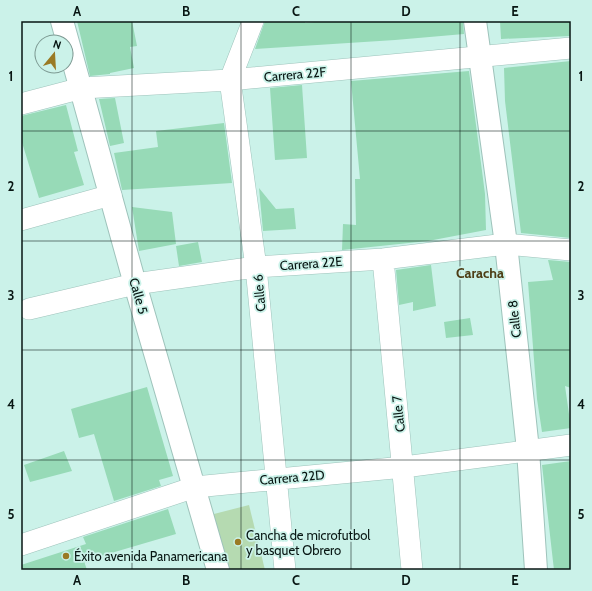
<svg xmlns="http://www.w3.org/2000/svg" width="592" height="591" font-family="Cabin,sans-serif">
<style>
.green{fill:#b5dab1}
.building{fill:#97dab7}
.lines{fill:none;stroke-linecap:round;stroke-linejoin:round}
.street-casing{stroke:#9ec3bb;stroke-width:22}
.secondary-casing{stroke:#9ec3bb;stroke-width:24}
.street{stroke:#fff;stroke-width:21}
.secondary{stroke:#fff;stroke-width:22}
.grid{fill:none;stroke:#081613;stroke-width:1;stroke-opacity:0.55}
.poi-dot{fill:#9a7a24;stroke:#cbf2e9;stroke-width:1.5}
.labels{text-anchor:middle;stroke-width:3.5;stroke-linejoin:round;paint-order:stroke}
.street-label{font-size:13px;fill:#081613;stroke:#cbf2e9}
.poi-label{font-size:13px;fill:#081613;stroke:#cbf2e9;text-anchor:start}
.neighbourhood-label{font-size:14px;font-weight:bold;fill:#4d3e16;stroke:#cbf2e9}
.neatline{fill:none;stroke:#081613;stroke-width:1.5}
.grid-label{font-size:13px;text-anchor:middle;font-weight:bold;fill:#081613}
</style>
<rect width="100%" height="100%" fill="#cbf2e9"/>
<path class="green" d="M249,505L265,570H225L210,515Z"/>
<path class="building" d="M77,21H132L137,46L130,47L134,68L110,73V74L90,76Z
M265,21H305V23L323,21H463L464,34L395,40L255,49Z
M500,21H571V36L501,39Z
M571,61V238L521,233L505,101L504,68Z
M469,71L485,194L486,230L428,241L342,250L343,224L356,225L355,179H360L351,81Z
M302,85L307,158L275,160L270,88Z
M115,98L124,143L110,146L99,99Z
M66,105L78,151L74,152L84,185L39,198L21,139V116Z
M224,123L232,183L122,190L114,153L158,147L156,131Z
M259,188L276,209L294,208L296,229L263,231Z
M132,207L172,212L176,244L139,251Z
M198,242L202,262L179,266L176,246Z
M548,260L571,262V388L565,386L571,428L542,432L537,399L528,282L553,280Z
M431,265L436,306L413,311V302L399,305L396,270Z
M470,318L473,335L446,338L444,322Z
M147,387L173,476L159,480L161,486L114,501L94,434L79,438L71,409Z
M64,451L72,471L30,482L24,465Z
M571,461V570H554L542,465Z
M168,509L176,534L84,561L87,570H21V565L86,544L83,537Z"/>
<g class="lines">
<defs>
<path id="street" d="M253,21L230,80L256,267L285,570
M21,104L82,88L230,80L571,48
M21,220L111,195
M383,259L412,570
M29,309L135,284L256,267L383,259L506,244L571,250
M21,545L195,487L404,467L571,445"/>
<path id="secondary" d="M62,21L135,284L218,570
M475,21L506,244L528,450L536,570"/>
</defs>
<use href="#street" class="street-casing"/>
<use href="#secondary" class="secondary-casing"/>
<use href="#street" class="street"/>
<use href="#secondary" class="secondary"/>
</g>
<path class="grid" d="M132,21V570M241,21V570M351,21V570M460,21V570M21,131H571M21,241H571M21,350H571M21,460H571"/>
<g class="poi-dot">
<circle cx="238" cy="542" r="4"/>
<circle cx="66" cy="556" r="4"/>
</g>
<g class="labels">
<g class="street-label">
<text transform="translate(295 74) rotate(-5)" y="5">Carrera 22F</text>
<text transform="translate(311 263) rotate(-4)" y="5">Carrera 22E</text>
<text transform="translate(259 293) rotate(-95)" y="5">Calle 6</text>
<text transform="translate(139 296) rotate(74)" y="5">Calle 5</text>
<text transform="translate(514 319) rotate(-96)" y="5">Calle 8</text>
<text transform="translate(398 414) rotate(-96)" y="5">Calle 7</text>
<text transform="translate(292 477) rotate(-5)" y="5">Carrera 22D</text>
</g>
<g class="poi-label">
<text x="246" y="540">Cancha de microfutbol<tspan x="246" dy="15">y basquet Obrero</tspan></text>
<text x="74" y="561">Éxito avenida Panamericana</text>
</g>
<g class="neighbourhood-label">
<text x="480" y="278">Caracha</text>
</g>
</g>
<rect width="592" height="591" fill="none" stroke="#cbf2e9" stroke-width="44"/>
<g transform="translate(54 54) rotate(18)"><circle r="19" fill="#cbf2e9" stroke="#7d9a93"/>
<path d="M0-3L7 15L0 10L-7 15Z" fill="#9a7a24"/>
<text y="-6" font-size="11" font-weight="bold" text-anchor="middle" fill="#081613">N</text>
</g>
<rect x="22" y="22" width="548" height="547" class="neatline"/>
<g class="grid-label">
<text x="77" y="16">A</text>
<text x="186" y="16">B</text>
<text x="296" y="16">C</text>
<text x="406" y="16">D</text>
<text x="515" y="16">E</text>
<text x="11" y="81">1</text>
<text x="581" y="81">1</text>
<text x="11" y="191">2</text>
<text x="581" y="191">2</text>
<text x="11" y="300">3</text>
<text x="581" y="300">3</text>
<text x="11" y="409">4</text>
<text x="581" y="409">4</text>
<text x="11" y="519">5</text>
<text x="581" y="519">5</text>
<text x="77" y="585">A</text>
<text x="186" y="585">B</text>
<text x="296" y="585">C</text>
<text x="406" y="585">D</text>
<text x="515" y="585">E</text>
</g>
</svg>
